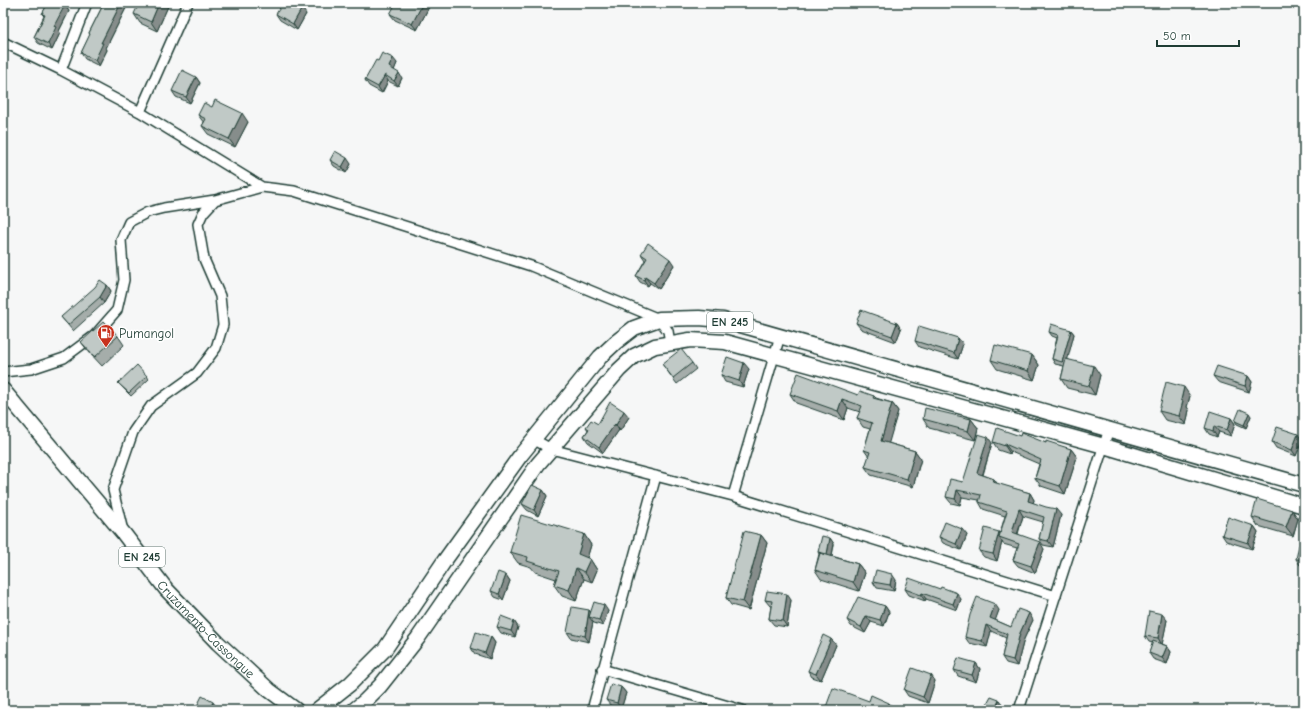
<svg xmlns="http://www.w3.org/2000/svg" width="1307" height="713" font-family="'Comic Neue',sans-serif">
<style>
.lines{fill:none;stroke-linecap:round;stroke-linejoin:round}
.street-casing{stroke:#1f3d34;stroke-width:12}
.primary-casing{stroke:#1f3d34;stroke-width:17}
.street{stroke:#fff;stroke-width:9}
.primary{stroke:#fff;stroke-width:14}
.wall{fill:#a5adaa;stroke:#1f3d34}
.shaded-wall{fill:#868d8b;stroke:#1f3d34}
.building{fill:#c0c9c6;stroke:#1f3d34}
.labels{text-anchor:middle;stroke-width:3;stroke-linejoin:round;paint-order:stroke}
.shield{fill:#fff;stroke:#627771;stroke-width:1}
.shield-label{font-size:12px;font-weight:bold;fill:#1f3d34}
.poi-label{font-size:13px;fill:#1f3d34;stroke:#fff;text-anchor:start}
.street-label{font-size:13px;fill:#1f3d34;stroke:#fff}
</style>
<rect width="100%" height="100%" fill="#f6f7f7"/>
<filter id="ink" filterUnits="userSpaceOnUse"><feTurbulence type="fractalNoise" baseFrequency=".025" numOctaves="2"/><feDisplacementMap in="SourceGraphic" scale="8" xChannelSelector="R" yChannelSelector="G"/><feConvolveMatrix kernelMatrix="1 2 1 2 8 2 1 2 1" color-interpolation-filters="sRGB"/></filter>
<g filter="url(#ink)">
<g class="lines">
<defs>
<path id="street" d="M3,42L61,70L140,112L262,187
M61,70L87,3
M140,112L188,3
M3,372L31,369L64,358L95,335L117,310L124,280L121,240L129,222L148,212L164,208L215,200
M533,439L551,449L733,496L1056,596
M733,496L780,336
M123,531L113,490L133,432L151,406L197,373L216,348L223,325L220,296L204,259L198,224L203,213L215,200L262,187L294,191L531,266L659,319L668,331L670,343
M602,669L742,710
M592,710L656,476
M1019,710L1109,429"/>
<g id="primary">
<path id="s1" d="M3,390L124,534L166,589L218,643L269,690L296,710"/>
<path d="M317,710L350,684L385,649L445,560L520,456L600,357L616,342L634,328L659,319L699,318L723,320L1304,485"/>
<path d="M354,710L365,701L380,686L418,638L538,464L619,370L634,356L655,346L690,340L725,342L1104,446L1304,506"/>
</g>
</defs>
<use href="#street" class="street-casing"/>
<use href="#primary" class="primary-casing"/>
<use href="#street" class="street"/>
<use href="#primary" class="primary"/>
</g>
<path class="wall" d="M48,3H67L65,6L69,11L59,31L60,33L52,50L38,43L34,37L44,16L42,14Z
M104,3H126L124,6L126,8L106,48L107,50L99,66L85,59L81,53L90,35L89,33Z
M431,3L417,30L395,20L390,14Z
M169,4L157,31L140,23L134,14Z
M276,14H306L297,30L280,20Z
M378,61L397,63L394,70L402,78L398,86L388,81L382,93L369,86L365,80Z
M196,77L200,83L190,103L176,97L172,91Z
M198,115L248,122L235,147L208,134L202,126L204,123Z
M330,160L351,164L346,173L334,166Z
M641,254L674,265L659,289L650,283L648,286L640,282L636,276L645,260Z
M107,285L111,291L104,303L73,331L61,317Z
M856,323H897L901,329L896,342L861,329Z
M1071,330L1074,334L1067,359L1100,375L1095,395L1067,388L1061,379L1064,366L1055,364L1052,359L1057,338L1052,336L1049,332Z
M118,336L124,345L102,366L88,351L81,342Z
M958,338L963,344L958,359L919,347L915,341Z
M1032,355L1039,365L1034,380L997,369L991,360Z
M692,363L696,369L677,384L662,364Z
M749,369L743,387L725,382L721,375Z
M147,376L149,379L131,396L118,383Z
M1213,376H1248L1252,382L1249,392L1218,382Z
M790,394L858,395L874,396L876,398L892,403L898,411L888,443L915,451L921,459L913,487L871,475L865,467L869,457L864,450L870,429L863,427L857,418L860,412L848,408L844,420L796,403Z
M1190,396L1187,407L1189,410L1186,425L1165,420L1159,411Z
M3,414L6,418L3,421Z
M1251,416L1246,428L1237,424L1235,421Z
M629,417L620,431L619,430L603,453L588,442L584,436L588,430L586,427Z
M1231,418L1235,424L1231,436L1219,432L1217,437L1209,434L1205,428Z
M923,419H971L978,428L975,440L929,428Z
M1020,436L1046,443L1071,449L1077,457L1065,494L1041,486L1035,478L1039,464L1011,452L1010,454L998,450L993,442Z
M1302,441L1296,456L1276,448L1272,442Z
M992,443L983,475L994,479L997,484L1030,493L1034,500L1033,503L1061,515L1053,547L1043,545L1039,539L1043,522L1023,516L1018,534L1044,549L1035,573L1018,566L1013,560L1017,548L1003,544L1002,542L997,561L984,557L979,551L1000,533L1005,516L983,509L979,502V500L962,497L960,505L951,503L946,497L963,482Z
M543,490L547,496L538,516L527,510L522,504Z
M1292,510L1298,519L1293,536L1258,526L1252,517Z
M1254,526L1258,532L1252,549L1226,541L1222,535Z
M584,534L591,545L587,558L590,559L597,570L592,582L584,579L576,601L562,596L554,585L556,579L535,572L531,567L518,563L510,552Z
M761,535L767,543L749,610L731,605L726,598L737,559Z
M967,535L961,550L943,543L939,537Z
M830,538L834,544L832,556L858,564L865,573L859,591L821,579L815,570L819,554L818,552Z
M1304,546V566L1300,565L1296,559Z
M506,575L510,581L503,600L495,597L491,591Z
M896,580L894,591L877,588L873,582Z
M905,589L961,599L957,610L926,599L925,601L909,595Z
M765,600H791L787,627L774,625L769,619L771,606H770Z
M885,606L889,612L884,626L871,622L865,633L851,626L847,620Z
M589,610L591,612L608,611L603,626L594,623L593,622L589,642L571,638L567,632Z
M999,610L995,620L1011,627L1033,620L1024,639L1017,666L1006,663L1002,657L1006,638L991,631L987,647L969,643L965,637Z
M1167,620L1162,644L1167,646L1171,652L1167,664L1153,659L1149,653L1153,643L1149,642L1145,636Z
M514,621L518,627L515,637L501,633L497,627Z
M491,637L495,643L490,659L475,654L471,648Z
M831,639L836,645L821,680L812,677L808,671Z
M976,663L980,669L976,682L958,676L954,670Z
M931,675L935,681L928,703L908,696L904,690Z
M621,687L626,693L621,709L611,706L606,700Z
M986,706H1004L1002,710H989Z
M826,707L894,710H828Z"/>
<path class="shaded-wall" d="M60,3H67L65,6L69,11L59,31L60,33L52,50L48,44L54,26Z
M121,3H126L124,6L126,8L106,48L107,50L99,66L95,60L101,43Z
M159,3H169V4L157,31L151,22Z
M423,3H431L417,30L412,24Z
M302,8L306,14L297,30L293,24Z
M393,58L397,63L393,73L389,67Z
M3,68L6,72L3,78Z
M399,73L402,78L398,86L394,81Z
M385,75L388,81L382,93L378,87Z
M196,77L200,83L190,103L186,97Z
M242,113L248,122L235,147L229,139Z
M347,158L351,164L346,173L342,167Z
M670,259L674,265L659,289L654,283Z
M645,277L650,283L648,286L644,280Z
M107,285L111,291L104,303L100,297Z
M897,323L901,329L896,342L892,336Z
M1071,330L1074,334L1066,366L1062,362Z
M958,338L963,344L958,359L954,353Z
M1032,355L1039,365L1034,380L1028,371Z
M744,363L749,369L743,387L739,381Z
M1094,366L1100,375L1095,395L1089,386Z
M1248,376L1252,382L1249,392L1245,386Z
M1184,387L1190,396L1187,407L1189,410L1186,425L1179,416L1181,400Z
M842,399L848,408L844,420L838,411Z
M892,403L898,411L887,449L881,441Z
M624,411L629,417L620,431L616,425Z
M1249,413L1251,416L1246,428L1244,425Z
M1231,418L1235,424L1231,436L1227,430Z
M971,419L978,428L975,440L968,431Z
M615,424L619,430L603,453L599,447Z
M1214,426L1219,432L1217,437L1213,431Z
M1298,434L1302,441L1296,456L1292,450Z
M988,437L992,443L981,480L977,473Z
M1005,444L1011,452L1010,454L1005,446Z
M1071,449L1077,457L1065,494L1060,486Z
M915,451L921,459L913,487L907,479Z
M994,479L999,486L993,482Z
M543,490L547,496L538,516L534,510Z
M957,490L962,497L960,505L955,499Z
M1030,493L1034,500L1032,508L1028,501Z
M1019,509L1023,516L1016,538L1012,532Z
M1056,509L1061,515L1053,547L1048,541Z
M1292,510L1298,519L1293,536L1286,527Z
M1254,526L1258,532L1252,549L1248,543Z
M962,529L967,535L961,550L956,544Z
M999,532L1003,538L999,537L1002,542L997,561L993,554Z
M584,534L591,545L585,565L578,554Z
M761,535L767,543L749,610L743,602Z
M830,538L834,544L831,560L827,554Z
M1040,542L1044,549L1035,573L1031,566Z
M590,559L597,570L592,582L584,572Z
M858,564L865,573L859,591L853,582Z
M576,568L584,579L576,601L569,590Z
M892,574L896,580L894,591L890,585Z
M506,575L510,581L503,600L499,594Z
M922,593L926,599L925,601L921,595Z
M957,593L961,599L957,610L953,604Z
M787,594L791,600L787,627L783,621Z
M995,604L999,610L994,624L990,618Z
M604,605L608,611L603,626L599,620Z
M885,606L889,612L884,626L880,620Z
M589,610L594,616L589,617L593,622L589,642L585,636Z
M1029,613L1033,620L1024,639L1017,666L1013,660L1020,633Z
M1162,614L1167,620L1162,645L1158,638Z
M866,616L871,622L865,633L861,627Z
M514,621L518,627L515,637L511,631Z
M986,625L991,631L987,647L982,641Z
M491,637L495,643L490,659L485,653Z
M831,639L836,645L821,680L816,674Z
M1167,646L1171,652L1167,664L1162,658Z
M976,663L980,669L976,682L972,675Z
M931,675L935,681L928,703L923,697Z
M621,687L626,693L621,709L617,703Z
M999,700L1004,706L1002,710H995Z
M213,702L215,705L213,710H209Z
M889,703L894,710H887V709Z"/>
<path class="building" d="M48,3H61L65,5L54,26L56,27L48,44L34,37L45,15L42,14Z
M104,3H121L101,43H103L95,60L81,53L90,34L89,33Z
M139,3H159L151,22L134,14Z
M283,3H294L302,8L293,24L276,14Z
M396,3H423L412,24L390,14Z
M382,53L393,58L389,67L399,73L394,81L385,75L378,87L365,80L376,60L378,61Z
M182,70L196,77L186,97L172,91Z
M215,100L242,113L229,139L202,126L206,119L198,115L204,103L212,107Z
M335,151L347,158L342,167L330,160Z
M648,243L670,259L654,283L645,277L644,280L636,276L647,258L641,254Z
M100,280L107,285L100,297L68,325L61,317L95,287Z
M861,310L897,323L892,336L856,323Z
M104,321L118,336L95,357L81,342Z
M1051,324L1071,330L1062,362L1052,359L1058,335L1049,332Z
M919,326L958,338L954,353L915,341Z
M995,345L1032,355L1028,371L991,360Z
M681,349L692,363L673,378L662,364Z
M727,357L744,363L739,381L721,375Z
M1066,359L1094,366L1089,386L1061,379Z
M137,365L147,376L129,393L118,383Z
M1217,366L1248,376L1245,386L1213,376Z
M798,373L858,395L860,391L874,396L873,398L892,403L881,441L915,451L907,479L865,467L870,452L864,450L872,423L857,418L862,406L842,399L838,411L790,394Z
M1166,382L1184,387L1181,400L1183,401L1179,416L1159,411Z
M610,402L624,411L616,425L615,424L599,447L584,436L589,429L586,427L591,420L598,424Z
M925,408L971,419L968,431L923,419Z
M1240,409L1249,413L1244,425L1235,421Z
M1210,411L1231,418L1227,430L1214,426L1213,431L1205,428Z
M1277,427L1298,434L1292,450L1272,442Z
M997,428L1020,436L1021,433L1046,443V441L1071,449L1060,486L1035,478L1041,460L1005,444V446L993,442Z
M978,434L988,437L977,473L994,479L993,482L1030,493L1028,501L1046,507L1056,509L1048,541L1039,539L1044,517L1019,509L1012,532L1040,542L1031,566L1013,560L1019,544L999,537L1007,511L979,502L981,495L957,490L955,499L946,497L950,479L963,482Z
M532,485L543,490L534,510L522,504Z
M1257,499L1292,510L1286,527L1252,517Z
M521,515L584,534L578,554L590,559L584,572L576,568L569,590L554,585L559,571L527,561L528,557L510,552Z
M1228,517L1254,526L1248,543L1222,535Z
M945,522L962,529L956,544L939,537Z
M985,528L999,532L993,554L979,551Z
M744,531L761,535L743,602L726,598L736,559H737Z
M822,536L830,538L827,554L818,552Z
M1299,545L1304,546V560L1296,559Z
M820,553L858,564L853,582L815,570Z
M876,570L892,574L890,585L873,582Z
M498,572L506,575L499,594L491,591Z
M909,578L940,589L941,587L957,593L953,604L922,593L921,595L905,589Z
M767,591L787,594L783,621L769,619L772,601L765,600Z
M858,597L885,606L880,620L866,616L861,627L847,620Z
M977,597L995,604L990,618L1011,627L1018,609L1029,613L1020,633L1013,660L1002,657L1007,634L986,625L982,641L965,637L970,615Z
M594,602L604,605L599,620L589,617Z
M572,607L589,610L585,636L567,632Z
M1149,611L1162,614L1158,638L1145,636Z
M501,616L514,621L511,631L497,627Z
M476,632L491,637L485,653L471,648Z
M823,635L831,639L816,674L808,671Z
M1153,641L1167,646L1162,658L1149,653Z
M958,658L976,663L972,675L954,670Z
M912,668L931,675L923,697L904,690Z
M611,684L621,687L617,703L606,700Z
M833,688L869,701L871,695L889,703L887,709L889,710H834L826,707Z
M202,696L213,702L209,710L207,708L206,710H195Z
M991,697L999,700L995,710L986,706Z"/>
</g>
<defs>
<symbol id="fuel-pin" viewBox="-11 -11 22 30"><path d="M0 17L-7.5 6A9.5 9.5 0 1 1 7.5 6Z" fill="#c8321e" stroke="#fff"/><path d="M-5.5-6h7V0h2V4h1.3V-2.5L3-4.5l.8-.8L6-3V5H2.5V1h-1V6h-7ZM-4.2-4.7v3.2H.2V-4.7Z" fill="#fff"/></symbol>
</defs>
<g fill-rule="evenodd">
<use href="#fuel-pin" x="96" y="323" width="20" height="27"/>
</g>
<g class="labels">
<g class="shield">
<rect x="707" y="312" width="46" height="20" rx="3"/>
<rect x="119" y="547" width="46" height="20" rx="3"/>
</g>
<g class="shield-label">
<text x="730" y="326">EN 245</text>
<text x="142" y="561">EN 245</text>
</g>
<g class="poi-label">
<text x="119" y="338">Pumangol</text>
</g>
<g class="street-label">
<text dy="5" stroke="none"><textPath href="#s1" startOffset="314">Cruzamento-Cassongue</textPath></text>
</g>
</g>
<rect width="1307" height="713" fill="none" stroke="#fff" stroke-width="16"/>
<rect x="8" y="8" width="1291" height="697" fill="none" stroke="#1f3d34" stroke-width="1.5" filter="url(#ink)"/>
<path d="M1157 40v6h82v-6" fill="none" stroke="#1f3d34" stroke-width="2"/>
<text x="1163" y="40" font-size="12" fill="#1f3d34" stroke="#ffffff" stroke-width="3" paint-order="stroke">50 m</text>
</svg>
